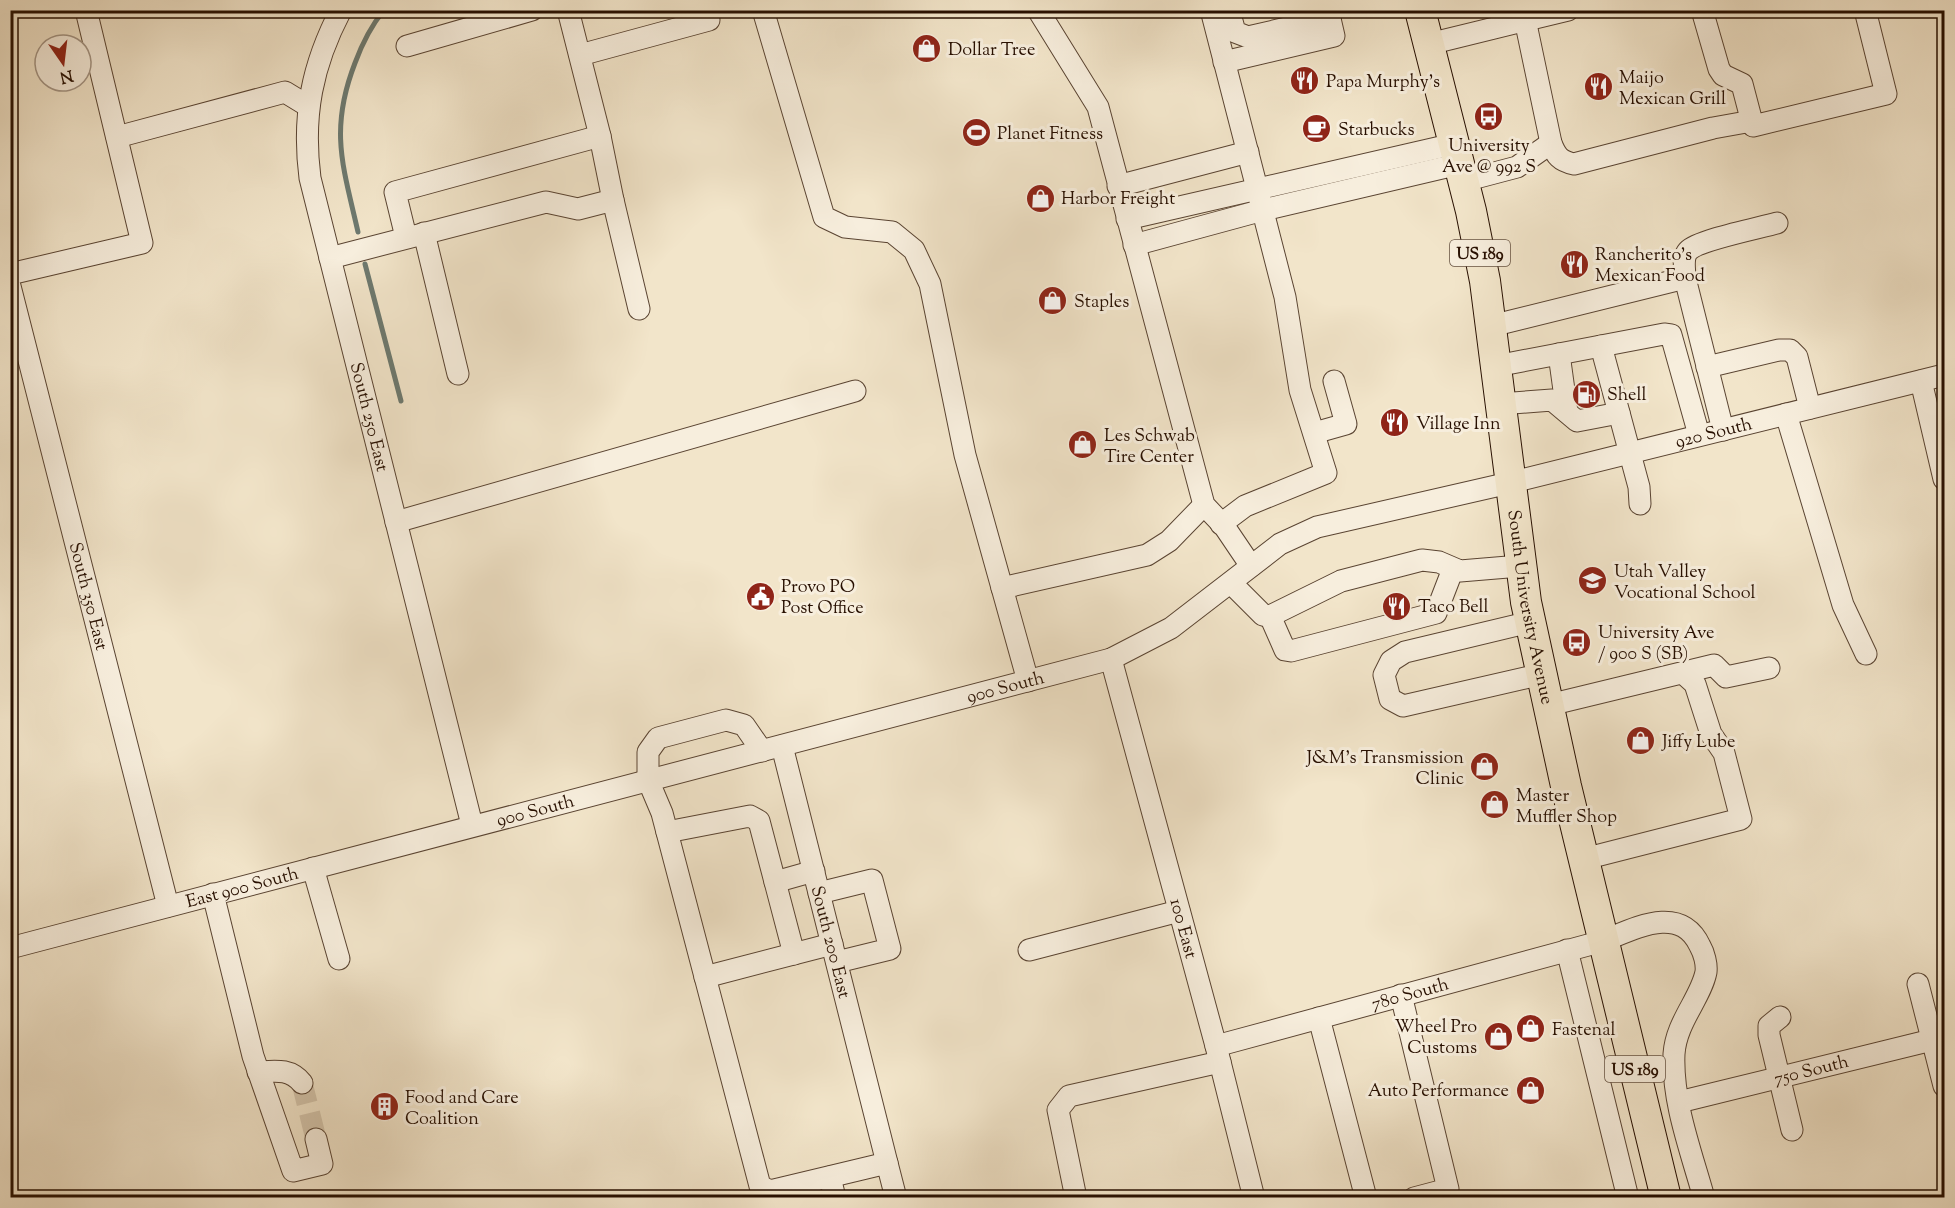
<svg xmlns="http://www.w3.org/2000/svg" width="1955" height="1208" font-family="'Sorts Mill Goudy',serif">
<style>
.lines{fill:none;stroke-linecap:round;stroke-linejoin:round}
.stream{stroke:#6d796f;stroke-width:5}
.minor-tunnel{stroke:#d4c5ac;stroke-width:21;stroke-dasharray:21 10;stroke-linecap:butt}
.minor-casing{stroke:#5a4432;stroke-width:23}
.highway-casing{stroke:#270f00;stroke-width:32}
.minor{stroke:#f7eedd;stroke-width:21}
.highway{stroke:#f2e5ca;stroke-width:30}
.labels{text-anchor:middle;stroke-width:6;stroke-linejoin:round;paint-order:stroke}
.shield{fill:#f7eedd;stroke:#655242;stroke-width:1.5}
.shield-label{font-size:16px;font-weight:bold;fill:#270f00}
.poi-label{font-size:18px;fill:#270f00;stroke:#f7eedd;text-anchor:start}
.street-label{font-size:18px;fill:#270f00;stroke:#f7eedd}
</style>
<rect width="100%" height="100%" fill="#f2e5ca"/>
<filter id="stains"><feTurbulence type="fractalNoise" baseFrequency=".00333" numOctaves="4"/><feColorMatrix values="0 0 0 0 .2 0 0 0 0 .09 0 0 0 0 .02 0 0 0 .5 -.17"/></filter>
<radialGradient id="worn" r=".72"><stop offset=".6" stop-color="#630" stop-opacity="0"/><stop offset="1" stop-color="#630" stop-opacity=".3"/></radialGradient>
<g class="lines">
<path class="stream" d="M358,232C343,166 329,130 355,63C362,44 371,26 384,10
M365,264L401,401"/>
<path class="minor-tunnel" d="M302,1083L316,1139"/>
<defs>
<g id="minor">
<path id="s1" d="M341,10C312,65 302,116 310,178L472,825"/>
<path d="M568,10L600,136L613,200"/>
<path d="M763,10L824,217L845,227L892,232L914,250L930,284L965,455L1028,681"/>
<path d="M1038,10L1098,107L1204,505L1224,526L1251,566"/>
<path d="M1211,10L1285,297L1300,390L1326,473L1245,506L1221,524"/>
<path d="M1229,10L1235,32L1248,37L1330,18"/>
<path d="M1523,10L1551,143C1556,156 1560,161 1574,164L1713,128L1752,121"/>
<path d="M1702,10L1719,69L1723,75L1742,84L1753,126L1886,94L1865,10"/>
<path d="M1429,44L1568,10"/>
<path d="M407,46L532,10"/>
<path d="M580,55L709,20L706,10"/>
<path d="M1224,62L1334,36L1328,10"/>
<path d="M117,137L285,92L308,106"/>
<path d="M1464,181L1517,167L1551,143"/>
<path d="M1118,186L1248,152"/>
<path d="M1127,219L1454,144"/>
<path d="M424,233L458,374"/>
<path d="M406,237L395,192L600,136"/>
<path d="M1134,245L1263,210L1459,164"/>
<path d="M330,258L546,202L578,209L613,200L639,309"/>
<path d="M10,274L142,243L86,10"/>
<path id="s2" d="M10,286L168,906"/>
<path d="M1491,326L1685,278"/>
<path d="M1601,346L1639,487L1640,504"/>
<path d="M1559,354L1567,412"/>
<path d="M1496,366L1664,334L1671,335L1699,435"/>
<path d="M1707,367L1779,350H1790L1797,357L1810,408"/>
<path d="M1921,381L1944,479"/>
<path d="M1500,404L1552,400L1577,421L1619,413"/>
<path d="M1786,414L1843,605L1866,654"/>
<path d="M1723,430L1685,278C1685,270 1682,258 1688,251C1698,240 1760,228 1777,223"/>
<path d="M1314,433L1346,424L1334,381"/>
<path d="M396,522L855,391"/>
<path d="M1231,583L1263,615L1270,616L1341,581L1422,560L1439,562L1460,571L1520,566"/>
<path d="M1002,588L1147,555L1169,541L1204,505"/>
<path d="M1270,616L1285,650L1291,651L1436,613L1453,569"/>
<path d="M1530,622L1405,652L1391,661L1384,675L1390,699L1403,706L1542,674"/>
<path id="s3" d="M1111,659L1216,1046L1254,1198"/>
<path d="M1549,705L1714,665L1726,677L1769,668"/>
<path id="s4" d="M782,746L887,1163"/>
<path d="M762,751L744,725L726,720L658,738L648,752V780L662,813L760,1186L770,1191L887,1163L896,1198"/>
<path d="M667,832L750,816L759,821L794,954"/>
<path d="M1584,859L1741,819L1724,753L1711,734L1695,684L1684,674"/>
<path d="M313,868L339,959"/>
<path d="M775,882L814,871"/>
<path d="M819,893L872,880L890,949L837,962"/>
<path d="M213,894L253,1056L293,1171L322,1164L316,1139"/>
<path id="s5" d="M10,948L1111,659L1171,628L1280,544L1317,527L1509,483L1944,375"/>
<path d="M1029,950L1179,911"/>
<path d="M1567,950L1628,1198"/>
<path d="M705,977L832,944"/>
<path d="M1918,984L1944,1086"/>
<path d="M1401,995L1448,1189L1414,1198"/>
<path d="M1780,1017L1769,1026V1035L1792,1130"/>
<path d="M1319,1018L1366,1198"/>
<path id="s6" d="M1216,1046L1603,941C1634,929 1680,903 1700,946C1704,953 1707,964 1706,972C1701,998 1676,1022 1674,1054C1672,1102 1691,1151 1704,1198"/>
<path d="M258,1072C275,1071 290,1068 302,1083"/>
<path id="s7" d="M1679,1102L1944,1037"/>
<path d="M830,1177L835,1198"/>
<path d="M1076,1198L1058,1110L1069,1096L1220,1062"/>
</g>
<g id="highway">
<path id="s8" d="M1420,10L1471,211L1485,281L1526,602L1566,786L1666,1198"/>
</g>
</defs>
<use href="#minor" class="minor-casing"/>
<use href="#highway" class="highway-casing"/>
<use href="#minor" class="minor"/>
<use href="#highway" class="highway"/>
</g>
<defs>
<symbol id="shop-disc" viewBox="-11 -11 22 22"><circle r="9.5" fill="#8f2418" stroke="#f7eedd"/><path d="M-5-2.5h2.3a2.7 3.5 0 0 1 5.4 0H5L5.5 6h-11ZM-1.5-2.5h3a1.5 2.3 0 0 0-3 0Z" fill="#fff"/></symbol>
<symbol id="restaurant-disc" viewBox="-11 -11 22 22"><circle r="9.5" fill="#8f2418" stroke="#f7eedd"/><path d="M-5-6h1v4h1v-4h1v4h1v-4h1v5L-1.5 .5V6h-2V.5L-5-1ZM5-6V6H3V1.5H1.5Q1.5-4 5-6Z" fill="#fff"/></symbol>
<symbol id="bus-disc" viewBox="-11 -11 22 22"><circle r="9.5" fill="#8f2418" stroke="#f7eedd"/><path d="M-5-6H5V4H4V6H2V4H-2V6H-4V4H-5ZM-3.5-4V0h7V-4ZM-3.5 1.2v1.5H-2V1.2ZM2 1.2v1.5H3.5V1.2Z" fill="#fff"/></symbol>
<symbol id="cafe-disc" viewBox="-11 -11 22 22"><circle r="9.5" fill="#8f2418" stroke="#f7eedd"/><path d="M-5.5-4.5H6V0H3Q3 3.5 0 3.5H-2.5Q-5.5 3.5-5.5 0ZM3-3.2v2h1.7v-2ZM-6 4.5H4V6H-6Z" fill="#fff"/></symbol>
<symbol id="stadium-disc" viewBox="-11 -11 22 22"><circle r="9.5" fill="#8f2418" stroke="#f7eedd"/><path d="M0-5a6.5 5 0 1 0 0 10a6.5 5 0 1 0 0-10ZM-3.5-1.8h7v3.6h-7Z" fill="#fff"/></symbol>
<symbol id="fuel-disc" viewBox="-11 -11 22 22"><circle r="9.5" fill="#8f2418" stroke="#f7eedd"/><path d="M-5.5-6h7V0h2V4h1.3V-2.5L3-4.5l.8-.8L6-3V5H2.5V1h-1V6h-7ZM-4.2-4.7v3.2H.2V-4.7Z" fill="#fff"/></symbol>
<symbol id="school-disc" viewBox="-11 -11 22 22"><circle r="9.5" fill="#8f2418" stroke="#f7eedd"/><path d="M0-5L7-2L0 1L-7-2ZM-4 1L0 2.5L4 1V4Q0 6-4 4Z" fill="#fff"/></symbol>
<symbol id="civic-disc" viewBox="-11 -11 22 22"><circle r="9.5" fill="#8f2418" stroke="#f7eedd"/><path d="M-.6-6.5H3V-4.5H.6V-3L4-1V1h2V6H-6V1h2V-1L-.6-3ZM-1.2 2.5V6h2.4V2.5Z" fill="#fff"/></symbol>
<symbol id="building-disc" viewBox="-11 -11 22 22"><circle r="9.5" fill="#8f2418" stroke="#f7eedd"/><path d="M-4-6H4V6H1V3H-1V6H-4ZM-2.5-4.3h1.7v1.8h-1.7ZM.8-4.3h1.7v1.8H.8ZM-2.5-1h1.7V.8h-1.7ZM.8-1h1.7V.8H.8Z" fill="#fff"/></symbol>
</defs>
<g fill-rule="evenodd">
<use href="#shop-disc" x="910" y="32" width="33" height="33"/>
<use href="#restaurant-disc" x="1288" y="64" width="33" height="33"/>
<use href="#restaurant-disc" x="1582" y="70" width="33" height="33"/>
<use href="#bus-disc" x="1472" y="100" width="33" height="33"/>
<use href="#cafe-disc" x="1300" y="112" width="33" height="33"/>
<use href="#stadium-disc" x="960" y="116" width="33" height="33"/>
<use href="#shop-disc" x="1024" y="182" width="33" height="33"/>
<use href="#restaurant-disc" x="1558" y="248" width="33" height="33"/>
<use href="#shop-disc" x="1036" y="284" width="33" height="33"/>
<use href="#fuel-disc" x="1570" y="378" width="33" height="33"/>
<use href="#restaurant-disc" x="1378" y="406" width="33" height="33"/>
<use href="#shop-disc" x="1066" y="428" width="33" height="33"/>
<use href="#school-disc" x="1576" y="564" width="33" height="33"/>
<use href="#civic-disc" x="744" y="580" width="33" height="33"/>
<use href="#restaurant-disc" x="1380" y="590" width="33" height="33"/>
<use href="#bus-disc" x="1560" y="626" width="33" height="33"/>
<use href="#shop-disc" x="1624" y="724" width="33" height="33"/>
<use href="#shop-disc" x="1468" y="750" width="33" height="33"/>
<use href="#shop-disc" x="1478" y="788" width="33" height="33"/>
<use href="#shop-disc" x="1514" y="1012" width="33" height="33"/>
<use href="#shop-disc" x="1482" y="1020" width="33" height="33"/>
<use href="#shop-disc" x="1514" y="1074" width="33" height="33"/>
<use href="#building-disc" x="368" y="1090" width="33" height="33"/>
</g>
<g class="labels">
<g class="shield">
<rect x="1450" y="240" width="60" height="26" rx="4.5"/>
<rect x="1605" y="1056" width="60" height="26" rx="4.5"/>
</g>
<g class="shield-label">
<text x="1480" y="259">US 189</text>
<text x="1635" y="1075">US 189</text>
</g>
<g class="poi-label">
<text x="948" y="55">Dollar Tree</text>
<text x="1619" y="83">Maijo<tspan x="1619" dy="21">Mexican Grill</tspan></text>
<text x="1326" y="87">Papa Murphy's</text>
<text x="1338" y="135">Starbucks</text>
<text x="997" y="139">Planet Fitness</text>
<text x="1489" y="151" text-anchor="middle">University<tspan x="1489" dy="21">Ave @ 992 S</tspan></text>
<text x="1061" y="204">Harbor Freight</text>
<text x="1595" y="260">Rancherito's<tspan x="1595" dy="21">Mexican Food</tspan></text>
<text x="1074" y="307">Staples</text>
<text x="1607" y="400">Shell</text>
<text x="1416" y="429">Village Inn</text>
<text x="1104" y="441">Les Schwab<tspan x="1104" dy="21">Tire Center</tspan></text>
<text x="1614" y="577">Utah Valley<tspan x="1614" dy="21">Vocational School</tspan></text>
<text x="781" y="592">Provo PO<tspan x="781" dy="21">Post Office</tspan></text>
<text x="1418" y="612">Taco Bell</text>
<text x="1598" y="638">University Ave<tspan x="1598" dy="21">/ 900 S (SB)</tspan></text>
<text x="1662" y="747">Jiffy Lube</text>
<text x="1464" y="763" text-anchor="end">J&amp;M's Transmission<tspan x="1464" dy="21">Clinic</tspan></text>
<text x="1516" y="801">Master<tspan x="1516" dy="21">Muffler Shop</tspan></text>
<text x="1477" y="1032" text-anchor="end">Wheel Pro<tspan x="1477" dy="21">Customs</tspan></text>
<text x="1552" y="1035">Fastenal</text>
<text x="1509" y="1096" text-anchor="end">Auto Performance</text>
<text x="405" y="1103">Food and Care<tspan x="405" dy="21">Coalition</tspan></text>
</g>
<g class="street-label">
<text dy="6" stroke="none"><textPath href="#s1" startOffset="420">South 250 East</textPath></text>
<text dy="6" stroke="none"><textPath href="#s5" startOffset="1792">920 South</textPath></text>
<text dy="6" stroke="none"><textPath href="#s2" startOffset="320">South 350 East</textPath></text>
<text dy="6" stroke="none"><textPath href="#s8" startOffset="608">South University Avenue</textPath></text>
<text dy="6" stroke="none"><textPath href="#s5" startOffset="1029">900 South</textPath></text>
<text dy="6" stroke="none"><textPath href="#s5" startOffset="543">900 South</textPath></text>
<text dy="6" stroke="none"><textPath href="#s5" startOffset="240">East 900 South</textPath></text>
<text dy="6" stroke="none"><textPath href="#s3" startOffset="279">100 East</textPath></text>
<text dy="6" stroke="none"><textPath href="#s4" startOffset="202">South 200 East</textPath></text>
<text dy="6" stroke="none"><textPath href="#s6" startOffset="201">780 South</textPath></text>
<text dy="6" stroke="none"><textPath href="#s7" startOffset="136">750 South</textPath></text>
</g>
</g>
<rect width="1955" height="1208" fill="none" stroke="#f2e5ca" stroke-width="36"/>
<rect x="12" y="12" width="1931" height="1184" fill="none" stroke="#270f00" stroke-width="3"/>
<rect x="18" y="18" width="1919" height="1172" fill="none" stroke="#270f00" stroke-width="1.5"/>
<g transform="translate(63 63) rotate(166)"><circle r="28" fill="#f7eedd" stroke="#a49585" stroke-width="1.5"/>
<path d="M0-4.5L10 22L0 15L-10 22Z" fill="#8f2418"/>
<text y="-9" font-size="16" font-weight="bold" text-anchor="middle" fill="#270f00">N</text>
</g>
<rect width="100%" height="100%" filter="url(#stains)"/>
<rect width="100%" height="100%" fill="url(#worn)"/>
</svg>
